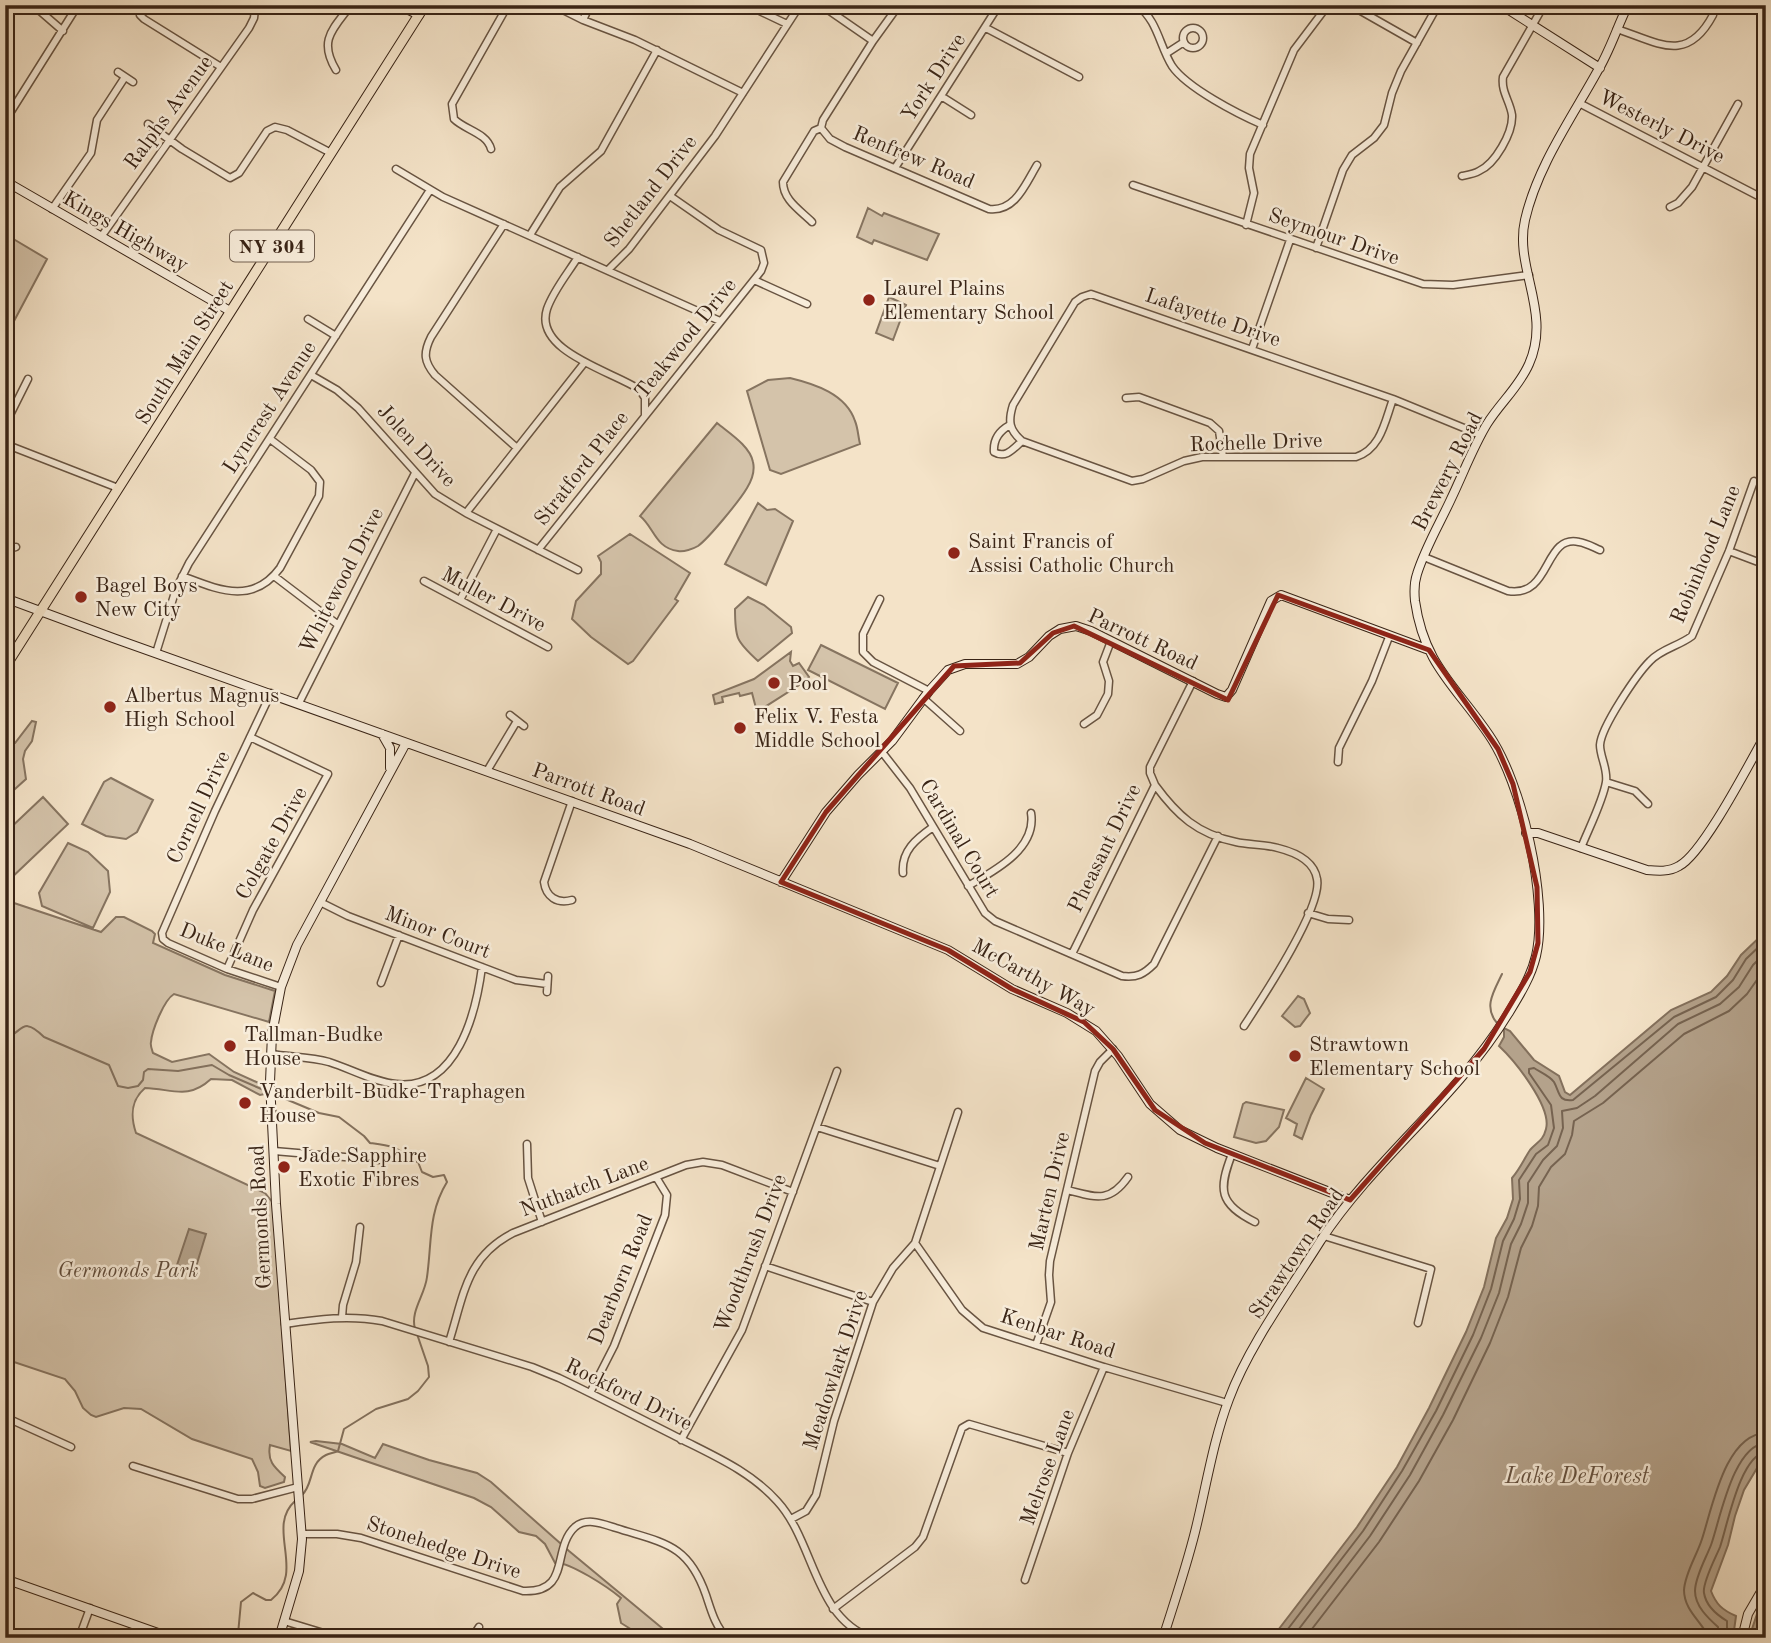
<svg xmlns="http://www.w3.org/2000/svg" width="1771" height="1643" font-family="'Old Standard TT',serif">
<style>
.green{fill:#d4c3aa;stroke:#867460;stroke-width:2}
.water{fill:#b4a28b;stroke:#83705c;stroke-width:2}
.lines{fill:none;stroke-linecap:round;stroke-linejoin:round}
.shore{stroke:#766350;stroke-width:2}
.stream{stroke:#83705c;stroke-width:2}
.street-casing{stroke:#685442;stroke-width:9}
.secondary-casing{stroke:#392416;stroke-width:10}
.primary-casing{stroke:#392416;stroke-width:11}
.street{stroke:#f8eddb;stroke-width:6}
.secondary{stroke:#f8eddb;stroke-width:8}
.primary{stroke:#f4e3c8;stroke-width:9}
.marked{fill:none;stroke:#8f2418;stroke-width:5;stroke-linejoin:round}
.poi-dot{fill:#8f2418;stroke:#f8eddb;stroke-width:2.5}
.labels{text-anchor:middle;stroke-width:5;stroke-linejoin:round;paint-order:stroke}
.shield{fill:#f8eddb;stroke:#726051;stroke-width:2}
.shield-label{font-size:19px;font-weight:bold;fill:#392416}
.street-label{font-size:21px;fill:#392416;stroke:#f8eddb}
.poi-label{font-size:21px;fill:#392416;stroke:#f8eddb;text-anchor:start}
.park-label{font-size:21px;font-style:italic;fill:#604c3b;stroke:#f8eddb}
.water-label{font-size:23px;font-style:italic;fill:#64503f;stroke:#f8eddb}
</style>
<rect width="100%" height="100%" fill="#f4e3c8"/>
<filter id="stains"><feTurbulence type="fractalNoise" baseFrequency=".00286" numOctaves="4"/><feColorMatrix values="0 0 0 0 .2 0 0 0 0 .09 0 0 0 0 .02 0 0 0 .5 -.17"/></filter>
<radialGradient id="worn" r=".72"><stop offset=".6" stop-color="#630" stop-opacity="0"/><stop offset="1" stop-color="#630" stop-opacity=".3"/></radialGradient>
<path class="green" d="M868,208L882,216L884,213L939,234L927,260L874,240L872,244L857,237Z
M5,234L47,259L5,338Z
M889,297L906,305L893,340L876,333Z
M790,378C815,384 846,394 855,421C858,428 858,436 860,444L781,474L770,470L747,391L768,380Z
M717,423C729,433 750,446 753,462C755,471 752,480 747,488C740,500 709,538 698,546C693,549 684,552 678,551C655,548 654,527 640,516Z
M758,503L767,510L775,509L793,521L766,585L725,564Z
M630,534L690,573L675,599L678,601L633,661L628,664L591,637L572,619L576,601L601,574V562L598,556Z
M748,597L764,605L791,627L792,633L758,661C736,641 735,638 735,609Z
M821,645L898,683L885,709L808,670Z
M791,652L790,661L793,666L799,663L809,677L804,682L757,712L752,693L740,696L739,693L722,697L723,702L715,704L713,695L754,679Z
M32,721L36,722L32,741L25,751L23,759L26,779L5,798V744L15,743Z
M111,778L153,800L137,832L126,839L106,836L82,824L104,782Z
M43,797L68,824L8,881L5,878V833Z
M68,843L88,852L108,871L110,892L93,928L42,906L39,893Z
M5,900L101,932L116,917H124L152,931L155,934L153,943L225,975L275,991L269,1022L174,994C164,1000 152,1030 151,1042C150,1045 152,1050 153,1053L172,1062L209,1054L234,1072L263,1085L265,1094L260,1095L232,1080L211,1079C188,1100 173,1089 145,1088C131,1100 130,1115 136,1133L265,1193L273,1203L291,1451L270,1445C267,1461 274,1467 285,1477L284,1482L265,1488L260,1486L258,1472L252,1459L192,1439L141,1409L124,1408L96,1417L91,1415L83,1408L75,1391L65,1379L5,1359Z
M1298,996L1304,999L1310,1013L1300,1026L1295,1027L1282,1016Z
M1306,1078L1324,1089L1311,1115L1302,1139L1294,1135L1297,1124L1286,1118Z
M1246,1102L1284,1110L1279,1127L1266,1141L1256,1143L1234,1137L1243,1104Z
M316,1441L342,1444L375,1458L383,1444L429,1460L477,1473L491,1482L569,1551L668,1633L666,1638H645L621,1623L617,1604L621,1598C609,1588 569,1561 555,1563L545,1544L536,1536L519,1532L491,1507L474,1498L310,1442Z"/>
<path class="water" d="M1766,931V1453L1744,1490L1735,1516L1728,1545L1711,1591C1716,1604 1722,1610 1736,1616L1733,1638H1272L1357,1527L1397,1467L1429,1408L1466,1332L1484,1287L1496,1238L1507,1218L1513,1199L1512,1178C1520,1169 1524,1159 1530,1150C1537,1142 1543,1141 1546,1129C1552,1107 1515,1061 1499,1046L1504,1037V1028L1510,1031L1534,1060L1559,1076L1565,1092L1570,1095L1671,1010L1711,992L1727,976L1741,955Z
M189,1229L206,1234L195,1270L177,1265Z
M1766,1602V1638H1749L1758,1611Z"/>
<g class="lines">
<path class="shore" d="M1281,1638L1363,1531L1402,1471L1436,1411L1473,1335L1491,1289L1503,1241L1514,1219L1520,1199L1519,1180L1536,1154L1548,1145L1554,1128L1551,1105L1529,1073V1069L1534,1068C1540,1072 1550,1076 1554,1082C1560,1093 1558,1102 1573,1100L1674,1017L1716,997L1733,980L1746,959L1766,940
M1292,1638L1370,1536L1410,1475L1443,1415L1481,1338L1499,1293L1511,1244L1521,1224L1528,1203V1183L1543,1160L1557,1146L1563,1128L1562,1111L1577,1108L1595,1096L1678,1024L1720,1004L1739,987L1753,965L1766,952
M1305,1638L1379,1542L1419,1481L1453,1420L1490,1343L1508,1297L1521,1248L1532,1226L1538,1206L1539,1187L1551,1167L1565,1154L1572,1135L1574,1121L1603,1103L1684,1034L1729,1011L1747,994L1766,967
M1707,1638C1707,1625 1684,1613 1684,1590C1685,1573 1697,1555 1702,1539C1712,1509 1725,1434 1766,1433
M1718,1638V1627C1708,1618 1695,1606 1695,1591C1695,1577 1706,1558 1711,1545C1720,1520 1733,1445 1766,1443
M1727,1638V1621C1717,1615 1706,1606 1704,1593C1702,1583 1716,1557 1720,1547C1727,1527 1740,1455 1766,1452"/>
<path class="stream" d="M1497,1023C1483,1007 1494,991 1502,974
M5,1039C23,1032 22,1015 44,1037L109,1065L118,1086L128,1088L138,1086L143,1080L144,1072L148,1069L178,1071L212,1065L229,1075L266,1091
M276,1095L319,1113L339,1117L364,1136L370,1143C386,1145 400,1146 409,1160L418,1162L422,1172L433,1177L444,1175L447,1182C428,1213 432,1242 427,1277C425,1295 410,1311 415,1329
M302,1495C314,1484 308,1464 326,1455C330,1453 334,1453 338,1451L344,1429L376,1409L408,1399L418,1391L429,1377L428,1366L417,1334
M240,1638L238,1634L241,1602L253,1593L266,1600H271C307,1572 265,1528 295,1501"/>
<defs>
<path id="street" d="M33,5L63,31
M144,5L140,15L144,19L221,67
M553,5L583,20L635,40L743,93
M747,5L787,24
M821,5L873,41
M1137,5C1158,21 1159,45 1172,66C1187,88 1238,114 1263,125
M1325,9L1342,7L1359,10L1417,43
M583,20L590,5
M986,28L1079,77
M1183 38a10 10 0 1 1 20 0a10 10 0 1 1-20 0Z
M1617,29C1659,43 1687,64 1713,15
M1167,53L1184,42
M336,70C318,40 333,29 351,5
M118,72L133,82
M941,96L971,115
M1579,103L1766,200
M5,121L78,5
M148,124L182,149L230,178L239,173L267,131L275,127L287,130L331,153
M821,128L830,139L845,147L989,209C1015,212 1025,185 1037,165
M821,128L823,120L873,41L899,5
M491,149C487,133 465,130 454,119L452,104L508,5
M895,168L999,5
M396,169L443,197L720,321
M1462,176C1467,175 1474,174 1479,171C1495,164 1513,133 1512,115C1510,101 1501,92 1503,77L1544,5
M1133,185L1423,284L1453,285L1529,275
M1670,207L1678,203L1692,187L1738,104
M52,209L91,153L97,120L125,77
M812,222C800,210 783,200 783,182L814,131L821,128
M504,224L431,337C423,353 424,362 435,375L517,448
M1246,225L1254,193L1249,168L1250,154L1294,50L1325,9
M530,235L560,187L601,151L657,50
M101,237L249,28L254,18L255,9L251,5
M1316,248L1343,170L1352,155L1374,138L1384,125L1392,93L1401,71L1438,5
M578,257C568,273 553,291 547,309C533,352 615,372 640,390L645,398V415
M608,270L629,249L715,136L800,5
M754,280L807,304
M308,319L336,336
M1252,349L1290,240
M311,375L337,390L358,408L435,494L466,513L578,570
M1126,398L1139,397L1210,423L1219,431L1223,457
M1393,399C1385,421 1381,449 1356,457H1202L1184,461L1143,479L1132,481L1022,441C1009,430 1008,421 1013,405L1075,302L1082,297L1091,294L1393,399L1481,435
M5,425L28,379
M1010,425C999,431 993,439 994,452C1006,459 1013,449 1022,441
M5,444L118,488
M466,513L585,362
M5,550L16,547
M538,550L761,271L764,263L761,250L719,230L670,196
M1729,551L1766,565
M1424,557L1508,591C1552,598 1543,534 1579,542C1586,543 1593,547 1600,550
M182,576C217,589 252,606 280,568L319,496L320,482L311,470L270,439
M274,576L337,624
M424,581L548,647
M880,599L863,634V652L873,662L929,691
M460,600L497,529
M156,653L176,589L189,563L430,190
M271,693L215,811L162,933L163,939L168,943L227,969L281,987
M923,698L960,731
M299,703L415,473
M510,715L524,726
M1084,724L1097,715L1108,694L1109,681L1103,662L1111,641
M882,752L910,788L985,913L995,921L1122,976C1137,978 1144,974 1154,964L1218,836
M1338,762L1339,748L1372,681L1389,637
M487,771L517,721
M1606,782L1635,791L1648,804
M1155,785C1177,815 1197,834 1236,842C1249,845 1264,844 1278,848C1294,852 1314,860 1317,879C1323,907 1261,1000 1244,1026
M1581,848C1588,830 1603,801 1606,782C1608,769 1600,757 1600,745C1601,727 1637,674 1650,661C1661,649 1679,646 1692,636L1729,551L1754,481
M903,873C901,851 916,839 933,827
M968,886C994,871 1037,849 1031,813
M572,900C557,904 546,897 544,882L572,801
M320,902L348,916L516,980L547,984
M1308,913L1328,919L1349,920
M1072,954L1155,785L1150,773V767L1193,681
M227,969L253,910L328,774L250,737
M381,983L399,935
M547,992L548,976
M271,1054C290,1057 311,1057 329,1062C351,1069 374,1082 396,1084C457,1091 476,1013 482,967
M817,1127L940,1166
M527,1144L528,1178L542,1222
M274,1151L380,1160
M1232,1154C1218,1190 1219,1204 1255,1222
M1067,1190C1095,1197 1109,1204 1128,1177
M1324,1236L1431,1269L1418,1323
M915,1243L962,1310L983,1328L1104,1367L1227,1403
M765,1266L873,1302
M342,1317L343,1305L356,1262L360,1227
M285,1324C318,1319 349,1315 382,1321L532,1367L559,1378C599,1397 639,1418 679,1438C714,1456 750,1471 777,1501C815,1542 814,1618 872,1638
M449,1342C464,1295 466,1257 513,1233L686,1165L703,1162L722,1165L793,1192
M1036,1345L1051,1302L1049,1275L1050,1261L1095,1071L1100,1062L1113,1049
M590,1393L614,1346L665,1215L667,1195L656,1177
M5,1417L71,1447
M681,1440L742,1330L837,1071
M133,1466L238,1499H252L298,1487
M791,1519L806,1511L816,1495L834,1421L873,1302L893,1268L915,1243L958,1112
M302,1534H337L361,1538L523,1591C572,1593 551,1549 575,1527C587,1517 603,1524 616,1528C663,1543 688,1543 706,1595C711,1610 715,1626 727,1638
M1025,1580L1068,1453L1104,1367
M833,1609L915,1547L923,1537L962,1428L969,1424L976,1426L1068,1453
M284,1621L340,1638
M79,1638L90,1608
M472,1638L479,1627"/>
<path id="secondary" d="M398,5L419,15
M1501,5L1600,68
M5,181L230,311
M5,598L113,638L690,844L948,950L1012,989L1067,1013L1096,1031L1118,1056L1150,1104L1180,1130L1217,1148L1350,1200
M382,734L390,748V768
M1526,833H1538L1647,870C1658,871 1669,872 1679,866C1703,854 1750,762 1766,734
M781,882L826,812L858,775L892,741L929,691L948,670L965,664H1017L1029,657L1049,636L1060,629L1076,626L1091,631L1217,694L1226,697L1232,690L1271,601L1281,595L1429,650
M5,1579L158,1633L202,1638
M279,1638L299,1571L302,1539L276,1204L270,1082L272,1034L281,987L297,945L406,743
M1163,1638C1174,1603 1186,1568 1195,1532C1206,1488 1213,1441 1229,1399C1248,1347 1291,1288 1321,1240C1375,1158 1457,1098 1508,1014C1519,996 1531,977 1536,956C1549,900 1522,783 1489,735C1456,686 1424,665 1415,601C1414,591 1414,583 1417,574C1425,548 1440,523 1451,499C1463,474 1473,447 1487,424C1500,403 1519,387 1529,364C1552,312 1514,268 1525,220C1537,167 1571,119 1597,72C1610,51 1617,27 1628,5
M1742,1638L1748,1614L1766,1583"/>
<path id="primary" d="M5,667L425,5"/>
</defs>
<use href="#street" class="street-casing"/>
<use href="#secondary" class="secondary-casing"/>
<use href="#primary" class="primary-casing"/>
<use href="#street" class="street"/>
<use href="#secondary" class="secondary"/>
<use href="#primary" class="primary"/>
</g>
<path class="marked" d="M1278,595L1429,650L1498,749L1513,784L1537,887L1538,943L1530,972L1484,1049L1350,1200L1205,1143L1155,1110L1113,1049L1084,1022L1012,989L948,950L781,882L826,812L954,666L1020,663L1053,633L1074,626L1228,700Z"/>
<g class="poi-dot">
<circle cx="869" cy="300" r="7"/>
<circle cx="954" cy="553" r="7"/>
<circle cx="81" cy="597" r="7"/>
<circle cx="774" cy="683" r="7"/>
<circle cx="110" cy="707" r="7"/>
<circle cx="740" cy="728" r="7"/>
<circle cx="230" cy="1046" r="7"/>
<circle cx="1295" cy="1056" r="7"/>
<circle cx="245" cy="1103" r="7"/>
<circle cx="284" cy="1167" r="7"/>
</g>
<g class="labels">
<rect class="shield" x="230" y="230.5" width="84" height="31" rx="5"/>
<g class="shield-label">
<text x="272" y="253">NY 304</text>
</g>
<g class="street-label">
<text transform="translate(933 77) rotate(-57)" y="7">York Drive</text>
<text transform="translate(168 112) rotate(-54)" y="7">Ralphs Avenue</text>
<text transform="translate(1662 126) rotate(27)" y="7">Westerly Drive</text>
<text transform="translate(914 157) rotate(23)" y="7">Renfrew Road</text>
<text transform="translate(650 191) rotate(-52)" y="7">Shetland Drive</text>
<text transform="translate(126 231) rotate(30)" y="7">Kings Highway</text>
<text transform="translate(1334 236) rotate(19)" y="7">Seymour Drive</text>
<text transform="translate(1213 317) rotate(19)" y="7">Lafayette Drive</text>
<text transform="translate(685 338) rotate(-51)" y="7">Teakwood Drive</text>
<text transform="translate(184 352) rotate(-58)" y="7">South Main Street</text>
<text transform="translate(269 407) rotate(-57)" y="7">Lyncrest Avenue</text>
<text transform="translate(1256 442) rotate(-2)" y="7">Rochelle Drive</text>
<text transform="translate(417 445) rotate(47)" y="7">Jolen Drive</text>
<text transform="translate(581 468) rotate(-52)" y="7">Stratford Place</text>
<text transform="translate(1447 471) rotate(-63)" y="7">Brewery Road</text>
<text transform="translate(1705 554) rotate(-67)" y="7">Robinhood Lane</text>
<text transform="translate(341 580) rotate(-63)" y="7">Whitewood Drive</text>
<text transform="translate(494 599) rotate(28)" y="7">Muller Drive</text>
<text transform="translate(1143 639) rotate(25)" y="7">Parrott Road</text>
<text transform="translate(589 789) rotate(20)" y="7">Parrott Road</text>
<text transform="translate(198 807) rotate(-65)" y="7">Cornell Drive</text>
<text transform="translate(960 838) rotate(59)" y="7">Cardinal Court</text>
<text transform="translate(271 843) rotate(-61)" y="7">Colgate Drive</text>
<text transform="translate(1104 848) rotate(-64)" y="7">Pheasant Drive</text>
<text transform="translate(438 932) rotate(21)" y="7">Minor Court</text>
<text transform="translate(227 947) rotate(22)" y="7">Duke Lane</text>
<text transform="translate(1034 977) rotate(29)" y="7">McCarthy Way</text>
<text transform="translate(584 1186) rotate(-21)" y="7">Nuthatch Lane</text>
<text transform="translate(1049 1191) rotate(-77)" y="7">Marten Drive</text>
<text transform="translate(260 1217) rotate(-93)" y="7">Germonds Road</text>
<text transform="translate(750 1253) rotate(-69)" y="7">Woodthrush Drive</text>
<text transform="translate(1296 1253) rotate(-56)" y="7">Strawtown Road</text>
<text transform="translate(620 1279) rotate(-68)" y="7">Dearborn Road</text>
<text transform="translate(1058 1333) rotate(18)" y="7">Kenbar Road</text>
<text transform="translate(835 1370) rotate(-72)" y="7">Meadowlark Drive</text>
<text transform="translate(629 1394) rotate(26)" y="7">Rockford Drive</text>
<text transform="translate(1047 1467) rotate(-70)" y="7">Melrose Lane</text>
<text transform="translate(444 1547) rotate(18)" y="7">Stonehedge Drive</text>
</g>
<g class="poi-label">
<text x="883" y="295">Laurel Plains<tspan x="883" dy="24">Elementary School</tspan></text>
<text x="968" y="548">Saint Francis of<tspan x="968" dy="24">Assisi Catholic Church</tspan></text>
<text x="95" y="592">Bagel Boys<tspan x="95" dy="24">New City</tspan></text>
<text x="788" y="690">Pool</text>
<text x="124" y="702">Albertus Magnus<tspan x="124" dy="24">High School</tspan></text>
<text x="754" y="723">Felix V. Festa<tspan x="754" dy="24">Middle School</tspan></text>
<text x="244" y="1041">Tallman-Budke<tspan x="244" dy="24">House</tspan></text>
<text x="1309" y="1051">Strawtown<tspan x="1309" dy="24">Elementary School</tspan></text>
<text x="259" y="1098">Vanderbilt-Budke-Traphagen<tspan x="259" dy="24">House</tspan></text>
<text x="298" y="1162">Jade Sapphire<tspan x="298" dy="24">Exotic Fibres</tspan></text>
</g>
<g class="park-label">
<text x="128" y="1277">Germonds Park</text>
</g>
<g class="water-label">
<text x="1577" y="1483">Lake DeForest</text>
</g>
</g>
<rect width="1771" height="1643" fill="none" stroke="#f4e3c8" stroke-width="28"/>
<rect x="7" y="7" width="1757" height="1629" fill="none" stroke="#392416" stroke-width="3.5"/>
<rect x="14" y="14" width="1743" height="1615" fill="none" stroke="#392416" stroke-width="2"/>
<rect width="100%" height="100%" filter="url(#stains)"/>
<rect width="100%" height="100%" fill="url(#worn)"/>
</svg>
